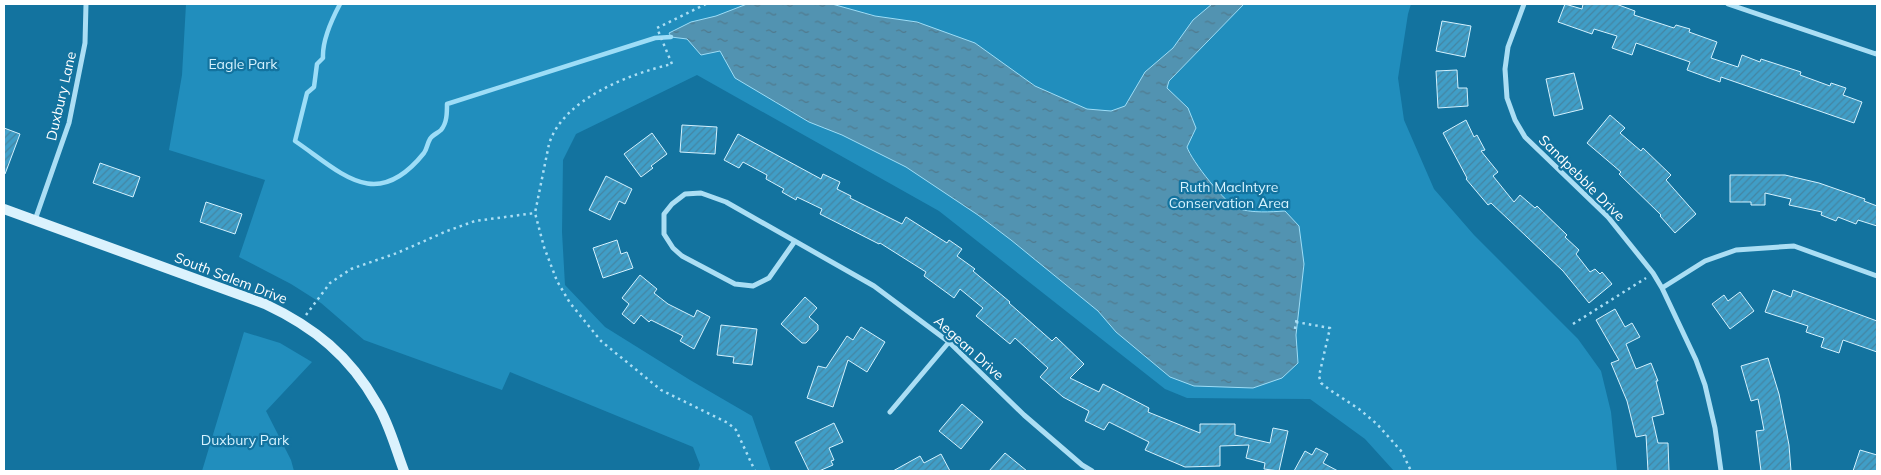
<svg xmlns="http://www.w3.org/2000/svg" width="1881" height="475" font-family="Mulish,sans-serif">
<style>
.park{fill:#218ebd}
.water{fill:url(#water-ripples);stroke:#9dddf7}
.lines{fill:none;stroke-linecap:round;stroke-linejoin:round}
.stream{stroke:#9dddf7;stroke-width:4.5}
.building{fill:url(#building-hatch);stroke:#d3f1fe}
.path{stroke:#abdef4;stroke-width:2.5;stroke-dasharray:2.5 4;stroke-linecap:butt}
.street{stroke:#abdef4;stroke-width:5}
.secondary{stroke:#dbf2fd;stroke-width:10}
.labels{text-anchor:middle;stroke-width:4.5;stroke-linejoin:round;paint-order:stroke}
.park-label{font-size:14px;fill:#d5f2fe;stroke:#13739f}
.street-label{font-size:14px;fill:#fff;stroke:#13739f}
</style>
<defs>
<pattern id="water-ripples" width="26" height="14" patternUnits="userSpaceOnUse" patternTransform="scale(1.25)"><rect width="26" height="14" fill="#5293b1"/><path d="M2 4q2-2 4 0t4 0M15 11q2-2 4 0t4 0" fill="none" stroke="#507a8e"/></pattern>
<pattern id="building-hatch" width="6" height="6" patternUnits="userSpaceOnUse" patternTransform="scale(1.25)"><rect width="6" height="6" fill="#409ec7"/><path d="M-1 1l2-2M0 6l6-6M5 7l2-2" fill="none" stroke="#4485a2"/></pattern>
</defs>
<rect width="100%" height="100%" fill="#13739f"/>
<path class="park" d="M186,4H1411L1408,14L1398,78L1404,120L1434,189L1474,235L1578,339L1601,371L1611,412L1617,471H1394L1365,439L1310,399L1187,398L1165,389L939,211L697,75L576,134L563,160L562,232L565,285L605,327L690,380L752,416L771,471H698L700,465L693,447L510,372L502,390L364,340L321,303L291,284L239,257L265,180L169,150L182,75Z
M244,332L280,343L312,362L266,411L291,460L294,471H202Z"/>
<path class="water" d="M747,4H832L875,16L917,22L975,43L1035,86L1087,109L1111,111L1125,106L1145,72L1173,48L1193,20L1212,4H1244L1169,81L1167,88L1188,108L1196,128L1187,147C1191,160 1226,205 1239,209C1254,213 1269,212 1285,211L1299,226L1304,264L1296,335L1298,363L1282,378L1253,388L1194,386L1170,377L1116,332L1098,311L1011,240L978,215L906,167L842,135L809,122L735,78L720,51L701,55L687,39L671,37L669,33L691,22L716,16Z"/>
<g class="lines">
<path class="stream" d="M340,4C332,19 322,40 323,58L317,64L314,87L307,93L295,141C342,173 376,213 424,153C427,149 427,144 430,139C432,135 438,133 441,130C447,123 447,113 447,104L655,38L671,37"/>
</g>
<path class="building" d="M1565,4L1582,9L1583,4H1616L1635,11L1634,15L1674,28L1676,25L1690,29L1689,32L1717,42L1711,58L1738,67L1742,55L1760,62L1761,59L1801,72L1800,75L1830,86L1831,83L1846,88L1843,95L1862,102L1854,123L1721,77L1720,82L1687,70L1690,62L1636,43L1632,55L1612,48L1617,36L1594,29L1592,34L1558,22Z
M1442,21L1471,26L1465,57L1436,51Z
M1457,70L1458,88H1467L1468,106L1438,108L1436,71Z
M1574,73L1583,109L1554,116L1546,79Z
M1610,115L1625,128L1620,133L1641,151L1643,148L1671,175L1666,180L1696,214L1675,233L1660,216L1661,215L1619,174L1621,172L1587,143Z
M1466,120L1474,137L1477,135L1485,150L1481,151L1498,172L1493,176L1514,202L1520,195L1535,208L1537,206L1567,235L1565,237L1579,250L1576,254L1590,272L1595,269L1600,274L1602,272L1612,284L1589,303L1563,271L1491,203L1488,205L1466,179L1467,178L1443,133Z
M682,125L717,127L715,154L680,152Z
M4,128L20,134L5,174H4Z
M652,133L667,154L651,166L653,168L641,177L624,154Z
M738,134L821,179L823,174L840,182L837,189L851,196L850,198L902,224L906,217L947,243L949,240L962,249L957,256L975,269L973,271L1010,302L1009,303L1052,341L1056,337L1084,364L1070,378L1099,392L1103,384L1149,408L1148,412L1200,433V424H1235V435L1270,443L1273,428L1288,431L1279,471L1264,469L1265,463L1246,458L1249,445L1220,446V466L1185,467L1145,450L1149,442L1109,422L1104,430L1085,421L1089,411L1063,397L1040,377L1048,368L1015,338L1010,344L976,316L983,308L960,289L954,298L924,276L926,272L880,243L879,244L820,214L822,209L797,197L796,200L782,192L784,189L766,179L767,175L743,162L739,168L724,160Z
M100,163L140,177L133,197L93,183Z
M1730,175H1785L1819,183L1865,199L1864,201L1877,206V226L1858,220L1856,224L1838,217L1836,221L1821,215L1822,212L1789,205L1791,199L1765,193V205H1751V202H1730Z
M606,176L632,189L625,204L619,201L610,220L589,210Z
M206,202L242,214L235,234L200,222Z
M617,240L621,254L627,252L633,268L603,278L593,248Z
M640,275L657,289L654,293L668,304L694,317L697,310L710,317L694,349L680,341L683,336L651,320L649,322L641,315L634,324L622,314L629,304L622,298Z
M1773,290L1791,297L1793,290L1877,321V352L1843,340L1839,353L1821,347L1824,338L1806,332L1808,326L1765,312Z
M1740,292L1754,311L1730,329L1712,304L1724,295L1728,301Z
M805,297L817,308L809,317L818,325V330L806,343H802L781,324Z
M1615,309L1625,327L1632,323L1640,337L1626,344L1636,369L1651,363L1658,381H1656L1664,414L1652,417L1658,443H1668L1669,471H1648L1646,435L1636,437L1627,401L1611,363L1619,360L1596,320Z
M721,325L757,329L752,365L733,363L734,357L717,355Z
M861,327L885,342L867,372L848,360L833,407L807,398L818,366L826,368L847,336L853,340Z
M1768,358L1779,394L1789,445L1791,471H1761L1756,431L1764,430L1758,399L1751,401L1741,366Z
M962,404L983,422L961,449L939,431Z
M834,423L843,442L829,448L834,460L831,461L833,465L819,471H809L795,442Z
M1316,448L1328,454L1323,463L1338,471H1294L1305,451L1312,455Z
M1860,450L1877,455V471H1853Z
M1005,453L1027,471H989Z
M941,454L950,471H893L920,456L924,463Z"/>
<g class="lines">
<path class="path" d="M706,4L657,28L672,64C629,74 563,99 549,144L535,213L544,247L557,281L570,303L601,341L661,390L728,423L736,430L755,471
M306,315L330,283L351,269L397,253L447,231L475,221L535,213
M1296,322L1330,328L1319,376L1321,383L1330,390L1359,409L1377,424L1402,452L1411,471
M1573,324L1646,278
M1295,329L1297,317"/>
<path class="street" d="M1524,4L1508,47L1505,69L1507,98L1515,120L1525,137L1608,217L1653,273L1662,288L1696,360L1705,385L1715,428L1721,471
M1728,4L1876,54L1877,53
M35,220L69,123L85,43L86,4
M795,241L769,278L753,286L735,284L682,256L673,248L664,234V214L672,204L685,194L701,193L726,202L874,286L949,342L1024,415L1082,465L1092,471
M1662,288L1705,261L1736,250L1794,246L1877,276
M890,412L949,342"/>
<path class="secondary" d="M4,209L265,304C314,327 350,356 377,404C389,423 396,450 404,471"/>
</g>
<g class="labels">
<g class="park-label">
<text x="243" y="69">Eagle Park</text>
<text x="1229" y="192">Ruth MacIntyre<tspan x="1229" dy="16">Conservation Area</tspan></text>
<text x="245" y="445">Duxbury Park</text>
</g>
<g class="street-label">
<text transform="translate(61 96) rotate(-77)" y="5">Duxbury Lane</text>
<text transform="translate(1582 178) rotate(45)" y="5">Sandpebble Drive</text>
<text transform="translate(231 278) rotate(21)" y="5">South Salem Drive</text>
<text transform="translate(969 348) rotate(42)" y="5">Aegean Drive</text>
</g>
</g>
<rect width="1881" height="475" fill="none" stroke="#ffffff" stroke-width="10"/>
</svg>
